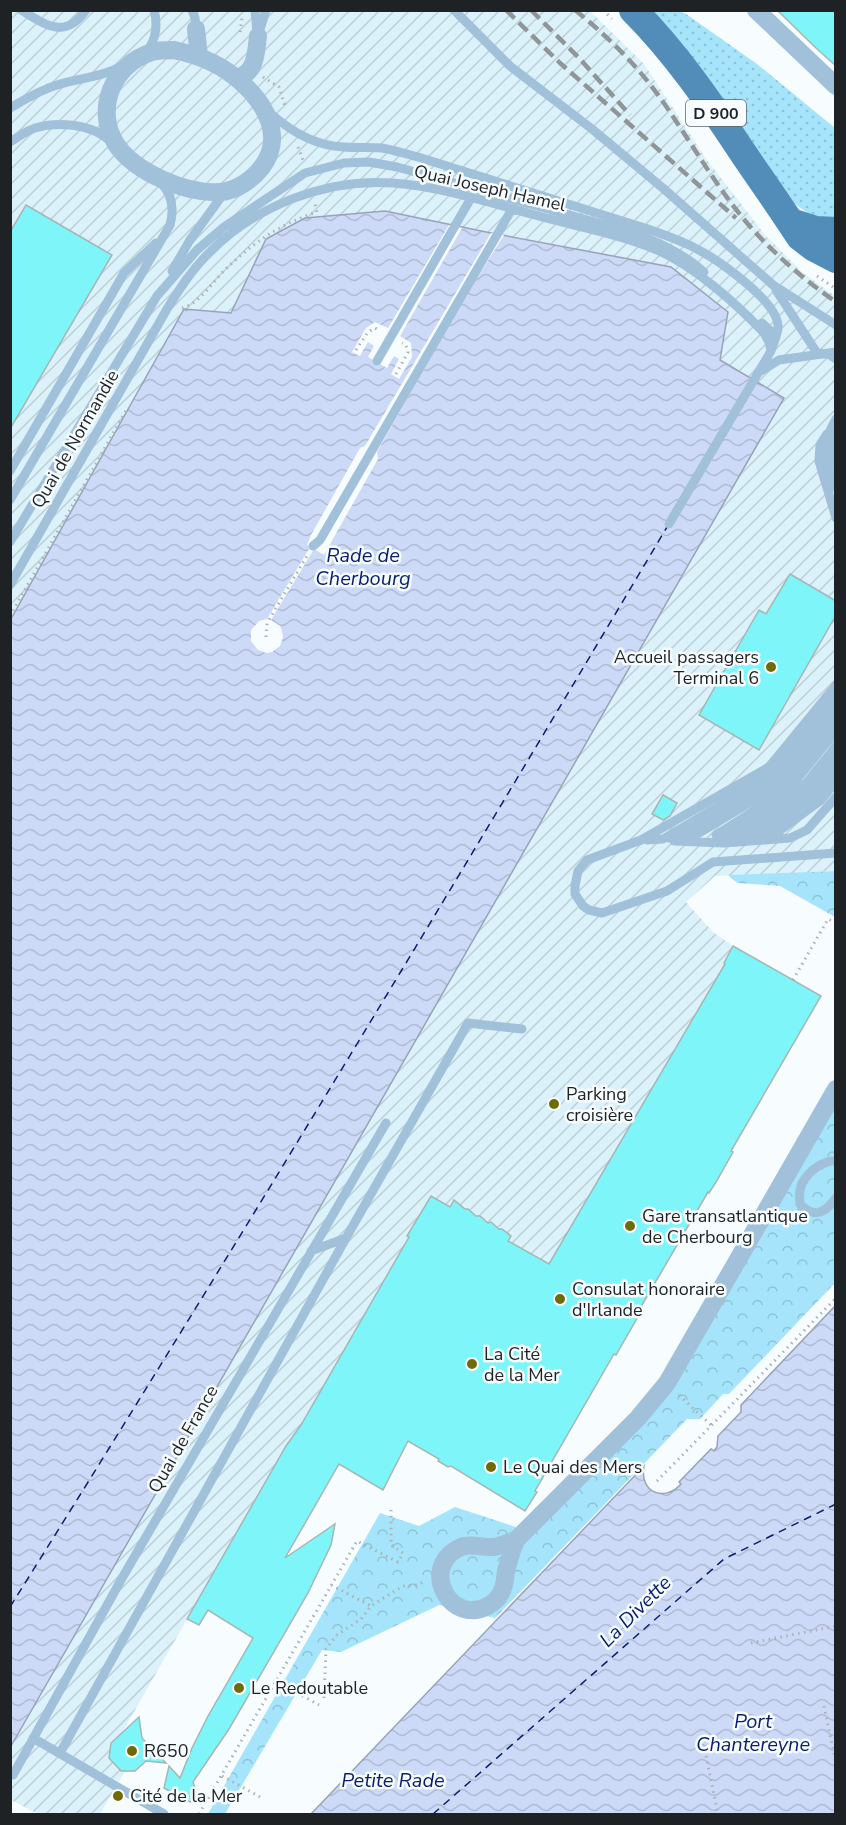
<svg xmlns="http://www.w3.org/2000/svg" width="846" height="1825" font-family="'Nunito Sans',sans-serif">
<style>
.industrial{fill:url(#industrial-furrows)}
.grass{fill:url(#grass-dots)}
.park{fill:url(#park-crowns)}
.water{fill:url(#water-waves);stroke:#98a3b8;stroke-width:1.5}
.pier{fill:#f7fcfe}
.lines{fill:none;stroke-linecap:round;stroke-linejoin:round}
.ferry{stroke:#0b1e6e;stroke-width:1.5;stroke-dasharray:8 6;stroke-linecap:butt}
.building{fill:#7ef6f9;stroke:#a7b5b5;stroke-width:1.5}
.path{stroke:#adb1b3;stroke-width:3;stroke-dasharray:1.5 4.5;stroke-linecap:butt}
.service{stroke:#a1c0d9;stroke-width:9}
.minor{stroke:#a1c0d9;stroke-width:18}
.primary{stroke:#528cb9;stroke-width:28}
.rail{stroke:#909597;stroke-width:4.5;stroke-dasharray:12 6;stroke-linecap:butt}
.poi-dot{fill:#6e6b07;stroke:#f7fcfe;stroke-width:2}
.labels{text-anchor:middle;stroke-width:5;stroke-linejoin:round;paint-order:stroke}
.shield{fill:#f7fcfe;stroke:#5f6365;stroke-width:1.5}
.shield-label{font-size:16px;font-weight:bold;fill:#1e2224}
.street-label{font-size:18px;fill:#1e2224;stroke:#f7fcfe}
.poi-label{font-size:18px;fill:#1e2224;stroke:#f7fcfe;text-anchor:start}
.water-label{font-size:20px;font-style:italic;fill:#0b1e6e;stroke:#f7fcfe}
</style>
<defs>
<pattern id="industrial-furrows" width="10" height="10" patternUnits="userSpaceOnUse" patternTransform="scale(1.5)"><rect width="10" height="10" fill="#dcf2fa"/><path d="M-1 1l2-2M0 10L10 0M9 11l2-2" fill="none" stroke="#bccfd6"/></pattern>
<pattern id="grass-dots" width="8" height="8" patternUnits="userSpaceOnUse" patternTransform="scale(1.5)"><rect width="8" height="8" fill="#a5e4fa"/><path d="M2 2h.1M6 6h.1" fill="none" stroke="#8ec3d6" stroke-width="1.8" stroke-linecap="round"/></pattern>
<pattern id="park-crowns" width="20" height="18" patternUnits="userSpaceOnUse" patternTransform="scale(1.5)"><rect width="20" height="18" fill="#a5e4fa"/><path d="M2 6a3 3 0 1 1 6 0M12 15a3 3 0 1 1 6 0" fill="none" stroke="#8ec3d6"/></pattern>
<pattern id="water-waves" width="16" height="10" patternUnits="userSpaceOnUse" patternTransform="scale(1.5)"><rect width="16" height="10" fill="#ccdaf7"/><path d="M0 5q4-4 8 0t8 0" fill="none" stroke="#afbbd4"/></pattern>
</defs>
<rect width="100%" height="100%" fill="#f7fcfe"/>
<path class="industrial" d="M11,11H590L644,64L707,160L765,235L802,272L835,296V871L715,876L686,902L713,932L733,946L724,963L725,964L549,1264L508,1241L510,1236L491,1222L488,1223L480,1216H476L468,1209H465L453,1203L450,1207L430,1197L408,1235L409,1237L301,1425L280,1457L123,1731L111,1743L109,1758L121,1771H125L100,1814H38L11,1800V1746L784,398L719,360L671,267L462,228L266,239L231,313L184,309L11,619Z"/>
<path class="grass" d="M646,11H680L686,14L757,64L835,128V221L809,214L795,204Z"/>
<path class="park" d="M835,871V917L780,886L738,883L732,879L728,875Z
M835,1105V1283L729,1394H723L700,1419H687L495,1618L439,1605L341,1652L322,1650L225,1814H208L380,1513L419,1526L455,1507L531,1532L664,1399Z"/>
<path class="water" d="M385,211L491,233L671,267L728,312L720,360L784,398L11,1746V619L184,309L231,313L266,239L305,218Z
M835,1306V1814H311L644,1466C639,1492 664,1503 681,1484L679,1482L711,1449L714,1451L717,1447L718,1436L741,1412V1405Z"/>
<path class="pier" d="M449,225L462,228L400,336L411,343L412,357L399,379L391,374L399,359L394,356L387,368L368,357L374,346L368,342L360,356L352,352L366,328L375,322L388,328Z
M491,233L504,235L462,302L377,452L378,459L324,555L314,549L271,620L280,626L282,631L283,637L280,646L272,652L267,653L258,650L251,641V630L259,621L267,619L310,547L307,545L311,535L360,448L365,446Z"/>
<g class="lines">
<path class="ferry" d="M10,1607C234,1250 452,889 667,527
M433,1814L724,1559L836,1504"/>
</g>
<path class="building" d="M777,10H836V66L816,48Z
M26,205L112,255L10,429V232Z
M790,574L836,601V615L759,750L699,715L759,610L766,614Z
M663,795L677,803L670,816L663,820L652,814Z
M733,946L821,996L731,1151L733,1152L716,1182L709,1193L708,1192L638,1312L640,1313L616,1355L614,1354L535,1491L537,1492L525,1511L451,1466L448,1467L438,1461L439,1459L408,1441L383,1490L339,1464L285,1558L335,1524L331,1545L308,1593L229,1729L193,1782L197,1794L190,1802L164,1788L169,1766L180,1778L192,1748L208,1716L253,1638L208,1610L199,1625L187,1619L286,1446L301,1425L409,1237L407,1236L431,1196L450,1207L454,1200L465,1209H468L476,1216H480L488,1223L491,1222L499,1229H502L511,1236L508,1241L549,1264L725,964L724,963Z
M139,1717L142,1738L166,1763L146,1761L135,1771H121L109,1758L111,1743Z"/>
<g class="lines">
<path class="path" d="M603,10L612,19
M240,32L242,18
M263,77L279,87L286,109
M298,147L303,160
M817,276L836,289
M182,308C200,304 216,277 230,265C257,240 281,224 317,212L315,204
M356,350L368,332L375,328L380,331
M396,374L408,352L406,345L402,343
M10,616L128,407
M266,637L267,623L307,556
M793,980L828,919L836,923
M679,1395L712,1426
M657,1481L836,1298
M331,1585L371,1606
M751,1643L836,1626
M276,1681L319,1705
M324,1698L326,1649L337,1635L361,1619L371,1606L403,1586L417,1585L423,1582V1579
M824,1706L836,1763
M706,1756L718,1814
M222,1776L262,1798
M199,1814L357,1541L398,1562L403,1553L391,1545V1510"/>
<path class="service" d="M21,10C46,25 65,40 86,10
M192,10L195,18L196,29
M255,10L257,32
M454,10L510,66L592,129L664,189L773,285L836,325
M258,36L266,10
M147,51C156,40 158,24 154,10
M10,108C26,99 40,90 57,85C78,78 100,78 120,67
M269,112C290,131 315,146 344,147C357,148 369,147 382,148C394,150 406,154 418,157L648,229C664,235 680,240 695,248C717,259 776,300 778,325C779,333 773,344 771,351L669,524
M10,142C18,137 26,131 35,128C57,121 93,124 110,141
M172,271L190,240L224,193
M776,290L817,353L828,354L836,359
M762,323L776,336
M377,361L471,198
M761,371L779,360L836,352
M836,419C818,449 827,457 836,488
M834,426L832,438L836,462
M827,434L820,445L819,461L836,518
M10,471L124,273L156,243
M10,500L170,225C174,210 173,195 161,183
M10,542L157,296L197,250L224,227L305,173L344,163L369,162L397,167L634,233C659,243 683,253 704,272
M313,546L320,540L512,209
M10,585L167,309C180,288 193,268 211,251C257,205 328,178 393,183C439,186 490,203 535,215C574,226 619,234 657,250C695,267 736,303 764,333L769,342L771,351
M836,685L769,767L641,840L587,860L578,871L575,886V894L583,906L589,910L602,913L667,891L713,862L836,853
M747,832L790,807L798,800L836,757
M763,832L808,801L836,769
M731,833L786,801L807,782L836,746
M716,835L790,788L836,731
M717,835L778,832L820,801L836,782
M684,836L696,835L783,783L836,720
M669,838L681,836L765,788L779,778L836,709
M647,840L663,839L761,781L778,768L836,696
M674,841L724,843L790,838L807,830L836,797
M836,1161C821,1160 803,1175 800,1190C799,1194 800,1200 800,1204C814,1219 825,1213 836,1198
M311,1251L346,1238L468,1023L522,1029
M33,1738L164,1814
M60,1753L346,1238
M13,1775L121,1580L386,1123"/>
<path class="minor" d="M756,10L836,86
M196,29L199,57
M174,50C188,53 201,57 213,63C249,81 292,127 262,167C252,180 236,191 220,192C187,194 135,173 116,144C94,109 113,64 152,52C159,50 167,50 174,50Z
M236,78C256,74 256,53 258,36
M516,1540L638,1418L667,1383L836,1089
M516,1540C512,1550 509,1560 506,1571C505,1579 505,1586 501,1593C498,1599 493,1603 488,1606C451,1626 420,1570 457,1549C469,1542 482,1548 494,1547C501,1546 509,1542 516,1540Z"/>
<path class="primary" d="M633,10C676,53 710,103 743,153C762,181 782,209 800,237L813,247L836,259
M791,222L816,230L836,231"/>
<path class="rail" d="M506,10L560,63L736,218
M531,10L580,59L630,115
M575,10C607,36 637,65 661,99C690,140 714,184 747,223C773,253 803,279 836,302"/>
</g>
<g class="poi-dot">
<circle cx="771" cy="667" r="6"/>
<circle cx="554" cy="1104" r="6"/>
<circle cx="630" cy="1226" r="6"/>
<circle cx="560" cy="1299" r="6"/>
<circle cx="472" cy="1364" r="6"/>
<circle cx="491" cy="1467" r="6"/>
<circle cx="239" cy="1688" r="6"/>
<circle cx="132" cy="1751" r="6"/>
<circle cx="118" cy="1796" r="6"/>
</g>
<g class="labels">
<rect class="shield" x="686" y="100" width="60" height="26" rx="4.5"/>
<g class="shield-label">
<text x="716" y="119">D 900</text>
</g>
<g class="street-label">
<text transform="translate(490 188) rotate(13)" y="6">Quai Joseph Hamel</text>
<text transform="translate(75 439) rotate(-60)" y="6">Quai de Normandie</text>
<text transform="translate(183 1439) rotate(-60)" y="6">Quai de France</text>
</g>
<g class="poi-label">
<text x="759" y="663" text-anchor="end">Accueil passagers<tspan x="759" dy="21">Terminal 6</tspan></text>
<text x="566" y="1100">Parking<tspan x="566" dy="21">croisière</tspan></text>
<text x="642" y="1222">Gare transatlantique<tspan x="642" dy="21">de Cherbourg</tspan></text>
<text x="572" y="1295">Consulat honoraire<tspan x="572" dy="21">d'Irlande</tspan></text>
<text x="484" y="1360">La Cité<tspan x="484" dy="21">de la Mer</tspan></text>
<text x="503" y="1473">Le Quai des Mers</text>
<text x="251" y="1694">Le Redoutable</text>
<text x="144" y="1757">R650</text>
<text x="130" y="1802">Cité de la Mer</text>
</g>
<g class="water-label">
<text x="363" y="562">Rade de<tspan x="363" dy="23">Cherbourg</tspan></text>
<text transform="translate(635 1611) rotate(-45)" y="7">La Divette</text>
<text x="753" y="1728">Port<tspan x="753" dy="23">Chantereyne</tspan></text>
<text x="393" y="1787">Petite Rade</text>
</g>
</g>
<rect width="846" height="1825" fill="none" stroke="#1e2224" stroke-width="24"/>
</svg>
